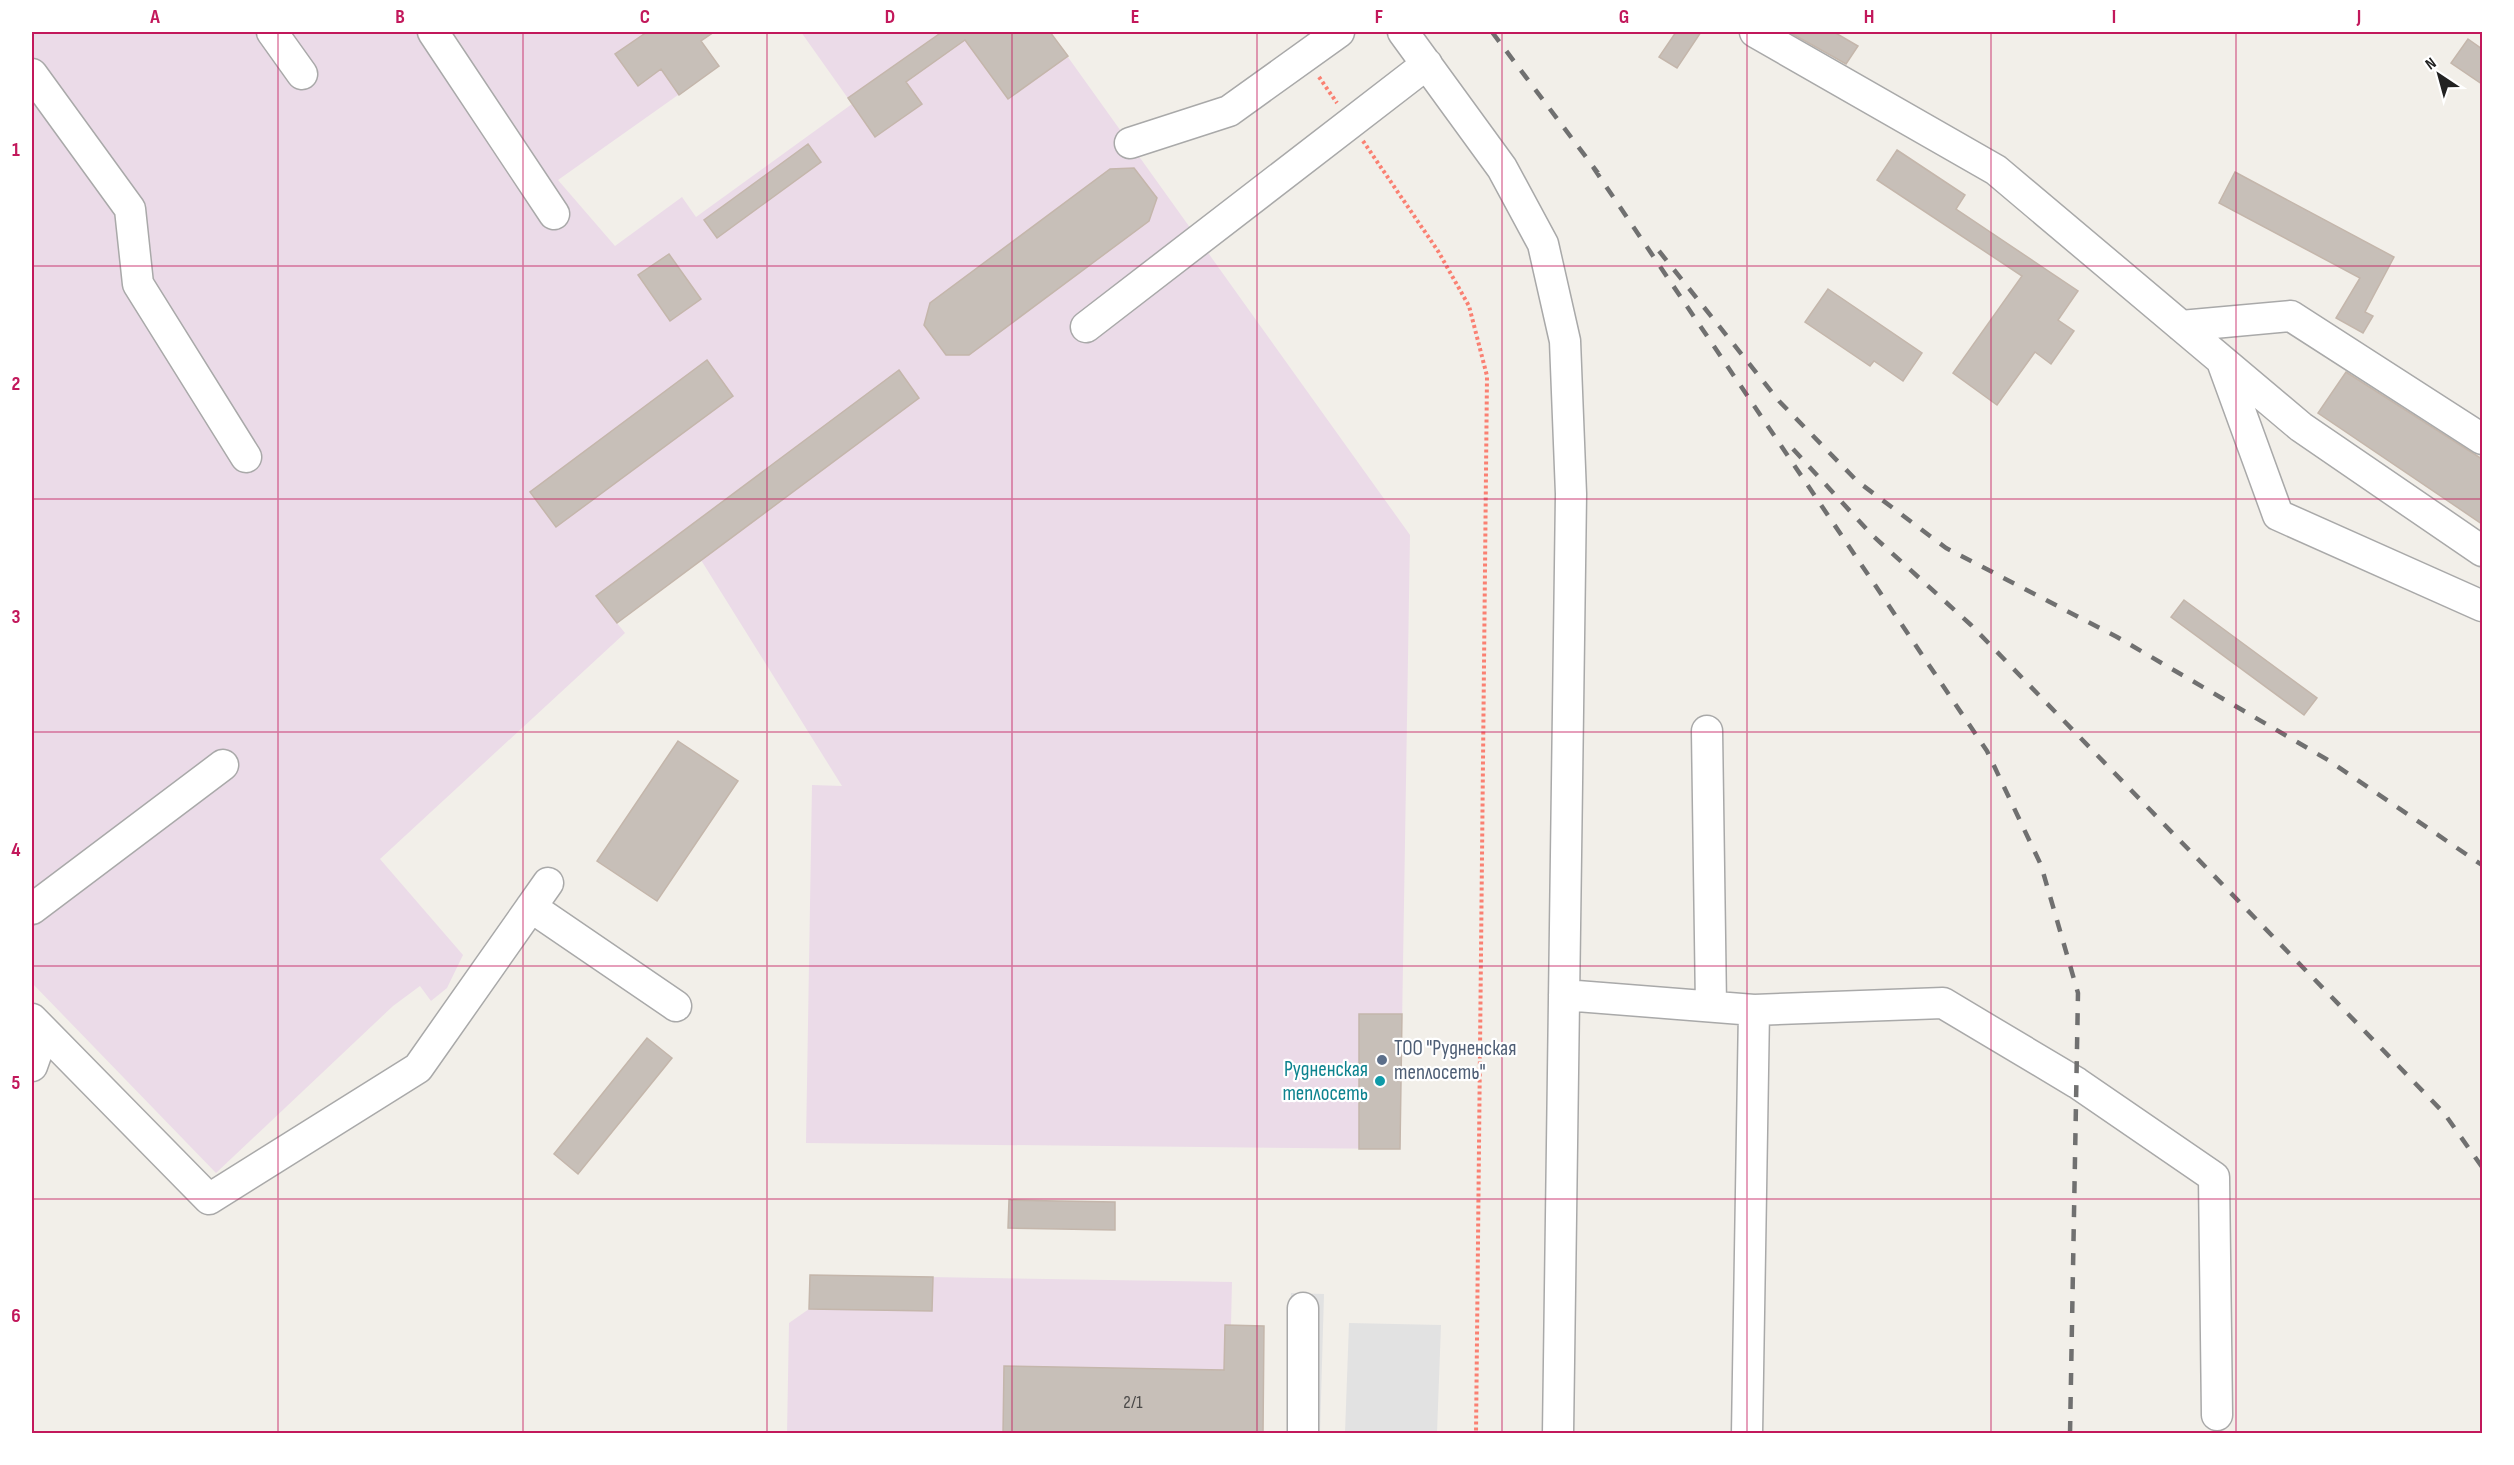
<svg xmlns="http://www.w3.org/2000/svg" width="2514" height="1465" font-family="'Sofia Sans Condensed',sans-serif">
<style>
.industrial{fill:#ebdbe8}
.parking{fill:#e2e2e2}
.building{fill:#c7bfb8;stroke:#c4b6ab;stroke-width:1.5}
.lines{fill:none;stroke-linecap:round;stroke-linejoin:round}
.minor-casing{stroke:#a9a9a9;stroke-width:33}
.path{stroke:#fa8072;stroke-width:4;stroke-dasharray:3 3;stroke-linecap:butt}
.minor{stroke:#fff;stroke-width:30}
.rail{stroke:#707070;stroke-width:4.5;stroke-dasharray:12 12;stroke-linecap:butt}
.grid{fill:none;stroke:#c2185b;stroke-width:1.5;stroke-opacity:0.55}
.service-dot{fill:#5c6f8a;stroke:#fff;stroke-width:2}
.culture-dot{fill:#0f9aa8;stroke:#fff;stroke-width:2}
.labels{text-anchor:middle;stroke-width:4.5;stroke-linejoin:round;paint-order:stroke}
.number-label{font-size:18px;fill:#4b4948}
.service-label{font-size:21px;fill:#4e5e75;stroke:#fff;text-anchor:start}
.culture-label{font-size:21px;fill:#0d838f;stroke:#fff;text-anchor:end}
.neatline{fill:none;stroke:#c2185b;stroke-width:2}
.grid-label{font-size:20px;text-anchor:middle;font-weight:bold;fill:#c2185b}
</style>
<rect width="100%" height="100%" fill="#f2efe9"/>
<path class="industrial" d="M32,32H423L446,64L465,50L453,32H714L701,41L719,66L558,180L615,246L682,197L696,217L852,104L801,32H1050L1410,535L1400,1149L806,1143L812,785L842,786L701,560L617,623L625,633L380,859L463,955L447,988L431,1001L420,986L393,1006L216,1173L32,983Z
M810,1275L1232,1282L1231,1325L1264,1326L1263,1433L787,1434L789,1323L809,1309Z"/>
<path class="parking" d="M1291,1293L1324,1294L1320,1433L1287,1434Z
M1349,1323L1441,1325L1437,1433H1345Z"/>
<path class="building" d="M647,32H714L701,41L719,66L679,95L661,69L638,86L615,54Z
M942,32H1050L1068,56L1008,99L965,40L906,82L922,104L875,137L848,98Z
M1676,32H1701L1677,68L1659,57Z
M1789,32H1834L1858,46L1846,64Z
M2468,39L2482,49V84L2451,63Z
M808,144L821,162L717,238L704,220Z
M1897,150L1965,195L1956,209L2078,291L2058,320L2074,331L2051,364L2035,352L1997,405L1953,373L2022,276L1877,180Z
M1134,168L1157,198L1149,221L969,355H946L924,325L930,303L1110,169Z
M2235,172L2394,257L2365,312L2373,316L2363,333L2336,318L2360,278L2219,203Z
M669,254L701,299L670,321L638,275Z
M1828,289L1922,353L1903,381L1874,361L1870,366L1805,322Z
M707,360L733,396L556,527L530,492Z
M899,370L919,398L617,623L596,596Z
M2346,372L2482,459V524L2318,413Z
M2184,600L2317,698L2304,715L2171,617Z
M678,741L738,781L657,901L597,861Z
M1359,1014H1402L1400,1149H1359Z
M647,1038L672,1058L578,1174L554,1154Z
M1009,1200L1115,1202V1230L1008,1228Z
M810,1275L933,1277L932,1311L809,1309Z
M1225,1325L1264,1326L1263,1434H1003L1004,1366L1224,1370Z"/>
<g class="lines">
<defs>
<path id="minor" d="M272,32L302,74
M433,32L554,214
M1403,32L1502,168L1543,244L1565,341L1571,494L1558,1434
M1755,32L1996,170L2301,427L2482,551
M32,74L130,209L138,284L246,457
M1130,143L1229,111L1339,32
M2181,326L2291,316L2482,439
M1086,327L1427,64
M2223,364L2278,515L2482,606
M1707,731L1711,1006
M531,907L676,1006
M32,909L223,765
M1564,995L1754,1010L1943,1003L2077,1083L2214,1177L2217,1415
M32,1019L209,1199L418,1068L548,883
M32,1066L44,1032
M1303,1308V1434
M1747,1434L1754,1010"/>
</defs>
<use href="#minor" class="minor-casing"/>
<path class="path" d="M1319,77L1337,103
M1363,141L1438,251L1469,306L1487,376L1476,1434"/>
<use href="#minor" class="minor"/>
<path class="rail" d="M1492,32L1598,173
M1593,167L1987,751L2041,865L2078,993L2070,1434
M1659,251L1779,401L1857,481L1946,548L2117,637L2328,760L2482,865
M1793,449L1872,535L1971,625L2444,1113L2482,1167"/>
</g>
<path class="grid" d="M278,32V1434M523,32V1434M767,32V1434M1012,32V1434M1257,32V1434M1502,32V1434M1747,32V1434M1991,32V1434M2236,32V1434M32,266H2482M32,499H2482M32,732H2482M32,966H2482M32,1199H2482"/>
<circle class="service-dot" cx="1382" cy="1060" r="6"/>
<circle class="culture-dot" cx="1380" cy="1081" r="6"/>
<g class="labels">
<g class="number-label">
<text x="1133" y="1408">2/1</text>
</g>
<g class="service-label">
<text x="1394" y="1055">ТОО "Рудненская<tspan x="1394" dy="24">теплосеть"</tspan></text>
</g>
<g class="culture-label">
<text x="1368" y="1076">Рудненская<tspan x="1368" dy="24">теплосеть</tspan></text>
</g>
</g>
<rect width="2514" height="1465" fill="none" stroke="#ffffff" stroke-width="66"/>
<g transform="translate(2439 75) rotate(324)" stroke="#ffffff" stroke-width="4.5" paint-order="stroke">
<path d="M0-4.5L10 22L0 15L-10 22Z" fill="#222222"/>
<text y="-9" font-size="16" font-weight="bold" text-anchor="middle" fill="#222222">N</text>
</g>
<rect x="33" y="33" width="2448" height="1399" class="neatline"/>
<g class="grid-label">
<text x="155" y="23">A</text>
<text x="400" y="23">B</text>
<text x="645" y="23">C</text>
<text x="890" y="23">D</text>
<text x="1135" y="23">E</text>
<text x="1379" y="23">F</text>
<text x="1624" y="23">G</text>
<text x="1869" y="23">H</text>
<text x="2114" y="23">I</text>
<text x="2359" y="23">J</text>
<text x="16" y="156">1</text>
<text x="16" y="390">2</text>
<text x="16" y="623">3</text>
<text x="16" y="856">4</text>
<text x="16" y="1089">5</text>
<text x="16" y="1322">6</text>
</g>
</svg>
